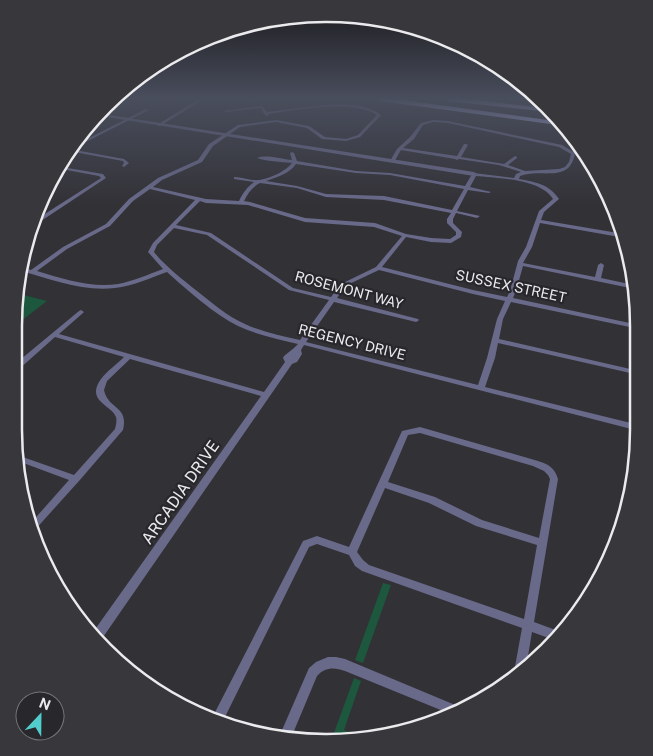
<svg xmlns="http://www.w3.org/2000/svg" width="653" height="756" font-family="'Public Sans',sans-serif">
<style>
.green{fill:#1c573e}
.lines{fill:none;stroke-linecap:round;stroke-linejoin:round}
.stream{stroke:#1e636c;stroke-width:1}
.minor{fill:#69698a;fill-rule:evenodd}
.tertiary{fill:#69698a;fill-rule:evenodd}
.motorway{fill:#b6b6f6;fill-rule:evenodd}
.labels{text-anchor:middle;stroke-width:4.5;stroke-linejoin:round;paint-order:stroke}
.street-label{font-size:14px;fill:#ebeaed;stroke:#28272c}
.near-street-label{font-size:16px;fill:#ebeaed;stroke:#28272c}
.rim{fill:none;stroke:#ebeaed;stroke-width:2.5}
</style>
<rect width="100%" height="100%" fill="#323136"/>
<path class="green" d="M16,293L47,301L16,325Z
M383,583L391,585L363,663L355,660Z
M354,678L361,681L344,730L364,738L347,742L331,741Z"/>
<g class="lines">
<path class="stream" d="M528,99L535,100"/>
<path class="minor" d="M164,99H169L165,101L163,100Z
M199,99H204L160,126L157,125Z
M256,99H266L257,101L255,100Z
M325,105C344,104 365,103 381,115L360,137L346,141L322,139L307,128L276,122L240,127L213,146L202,162L162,180L153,187L206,199L239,201C243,193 247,187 254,182L234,179V177C242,177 251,181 259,180C269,179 286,171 292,163C282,162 265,161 257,158C267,154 281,159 292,160L290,153L292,152L294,153L297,161L356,171L390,173L465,186L472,174L474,173L514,178L516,174L521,172L499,165L459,159L457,160L455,159L401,150L394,162H390V161L397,149L410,137L421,123L433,120L448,121L562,145L575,153C570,184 542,168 520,176L519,179C535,182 549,184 559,199L544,212L541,220L624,234L625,238L540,223L532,247L523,263L595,277L598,265L601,263L604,265L601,278L634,285L635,289L523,266L516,291L513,298L639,325V329L511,302L503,319L499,339L639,371V375L498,343L495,358L485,387L639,425V431L304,345L301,350L302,354L297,362L292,364L99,643L91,635L261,396L130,359L107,381L104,390C108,410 129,405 123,430L79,481L33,532L30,524L69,480L18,461L17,455L74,475L115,429C116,425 117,421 116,417C112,405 85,401 101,379C107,371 117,364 124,357L55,337L18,370H15V364L79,311L81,310L84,312L83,313L59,334L264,392L285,362L283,358L284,356L294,348L298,344C278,339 257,335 238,326C214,314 187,290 167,272C150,278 133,286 115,288C83,292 51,279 21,271L22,267L31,270L63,247L106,224L129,199L158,178L198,160L209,144L238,125L276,120L309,126L325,137L346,139L358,135L377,115C352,99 297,110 268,114L269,115L267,116L264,114L261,108L226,112L224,111L262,106L267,112ZM433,122L448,123L559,147L571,154L569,162L565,167L559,169L525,171L508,165L517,158V157L515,156L504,164L461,157L468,145L466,144H464L457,156L403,148L414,139L423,125ZM296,164L356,173L390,175L464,189L452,210L384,196L326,194L297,186L266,181C277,177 289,174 296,164ZM476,176C497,178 541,179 553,199L539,211L526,247L518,261L510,291L507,297L473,290L382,267L406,237L431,242L451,243L461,237L462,232L453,223V219L456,213L477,218L480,216L457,211L468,190L489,193L491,192L470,187ZM260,183L297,188L326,197L384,200L451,213L447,219V223L456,232V235L450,239L431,238L406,234L375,223L305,218L250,202L244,201C248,193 252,187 260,183ZM150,189L195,200L153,243L148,252L163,269C149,274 134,281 118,284C91,288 63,279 37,271L67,249L110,226L133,201ZM200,201L206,203L248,205L305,222L374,227L402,236L376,267L341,284L331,297L293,288L211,233L176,225ZM174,228L207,235L289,290L329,300L300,340C282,336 262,332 245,324C227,316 212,303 197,291C182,279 166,267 154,252L157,245ZM379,270L473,294L505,301L497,319L487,358L478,385L306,342L334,302L416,322L418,321L419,320L418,319L337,298L345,286Z
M146,109L149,110L78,146L81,142Z
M75,150L124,159L129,163L124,167L122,166L124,163L123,161L74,152Z
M62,167L103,174L106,178L38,223H35L37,219L101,178L99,176L61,169Z
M420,427L538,461C548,464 555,468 558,479L534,622L561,632L554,640L532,632L526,668L515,675L514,672L522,628L362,571L355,566L349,555L317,544L309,547L222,723L211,720L303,541L317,536L349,547L402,431ZM420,433L533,466L544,471L548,475L550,479L539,538L482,520L435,497L388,482L408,435ZM385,488L429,503L476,526L537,545L524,619L369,565L363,560L357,552Z
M328,657H336L345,659L460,707L448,713L345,671C334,667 325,667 317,676L291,738L279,737L309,668L316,662Z"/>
<path class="tertiary" d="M103,114L474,172L477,174L474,176L101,116Z"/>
<path class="motorway" d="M377,99H395L562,122L565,126L380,101Z
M445,99H467L545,108L550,112L448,101Z"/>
</g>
<linearGradient id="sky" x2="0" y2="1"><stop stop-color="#1c1b1e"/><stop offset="0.48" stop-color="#494e5d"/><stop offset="1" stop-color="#494e5d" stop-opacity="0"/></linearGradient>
<rect width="653" height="205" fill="url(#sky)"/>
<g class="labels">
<g class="street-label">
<text transform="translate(511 286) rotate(12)" y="5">SUSSEX STREET</text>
<text transform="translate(349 290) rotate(15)" y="5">ROSEMONT WAY</text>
<text transform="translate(352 342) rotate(14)" y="5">REGENCY DRIVE</text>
</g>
<g class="near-street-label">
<text transform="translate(180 492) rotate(-55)" y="6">ARCADIA DRIVE</text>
</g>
</g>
<path d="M0 0H653V756H0ZM326 22H326A304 304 0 0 1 630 326V430A304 304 0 0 1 326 734H326A304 304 0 0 1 22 430V326A304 304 0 0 1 326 22Z" fill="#38373b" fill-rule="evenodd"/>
<path class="rim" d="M326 22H326A304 304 0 0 1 630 326V430A304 304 0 0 1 326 734H326A304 304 0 0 1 22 430V326A304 304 0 0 1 326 22Z"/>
<g transform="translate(40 716) rotate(22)"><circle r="24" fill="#28272c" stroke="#767579"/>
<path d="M0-4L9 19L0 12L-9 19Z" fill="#52cdcd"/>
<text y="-8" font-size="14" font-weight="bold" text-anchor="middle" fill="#ebeaed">N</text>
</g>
</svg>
